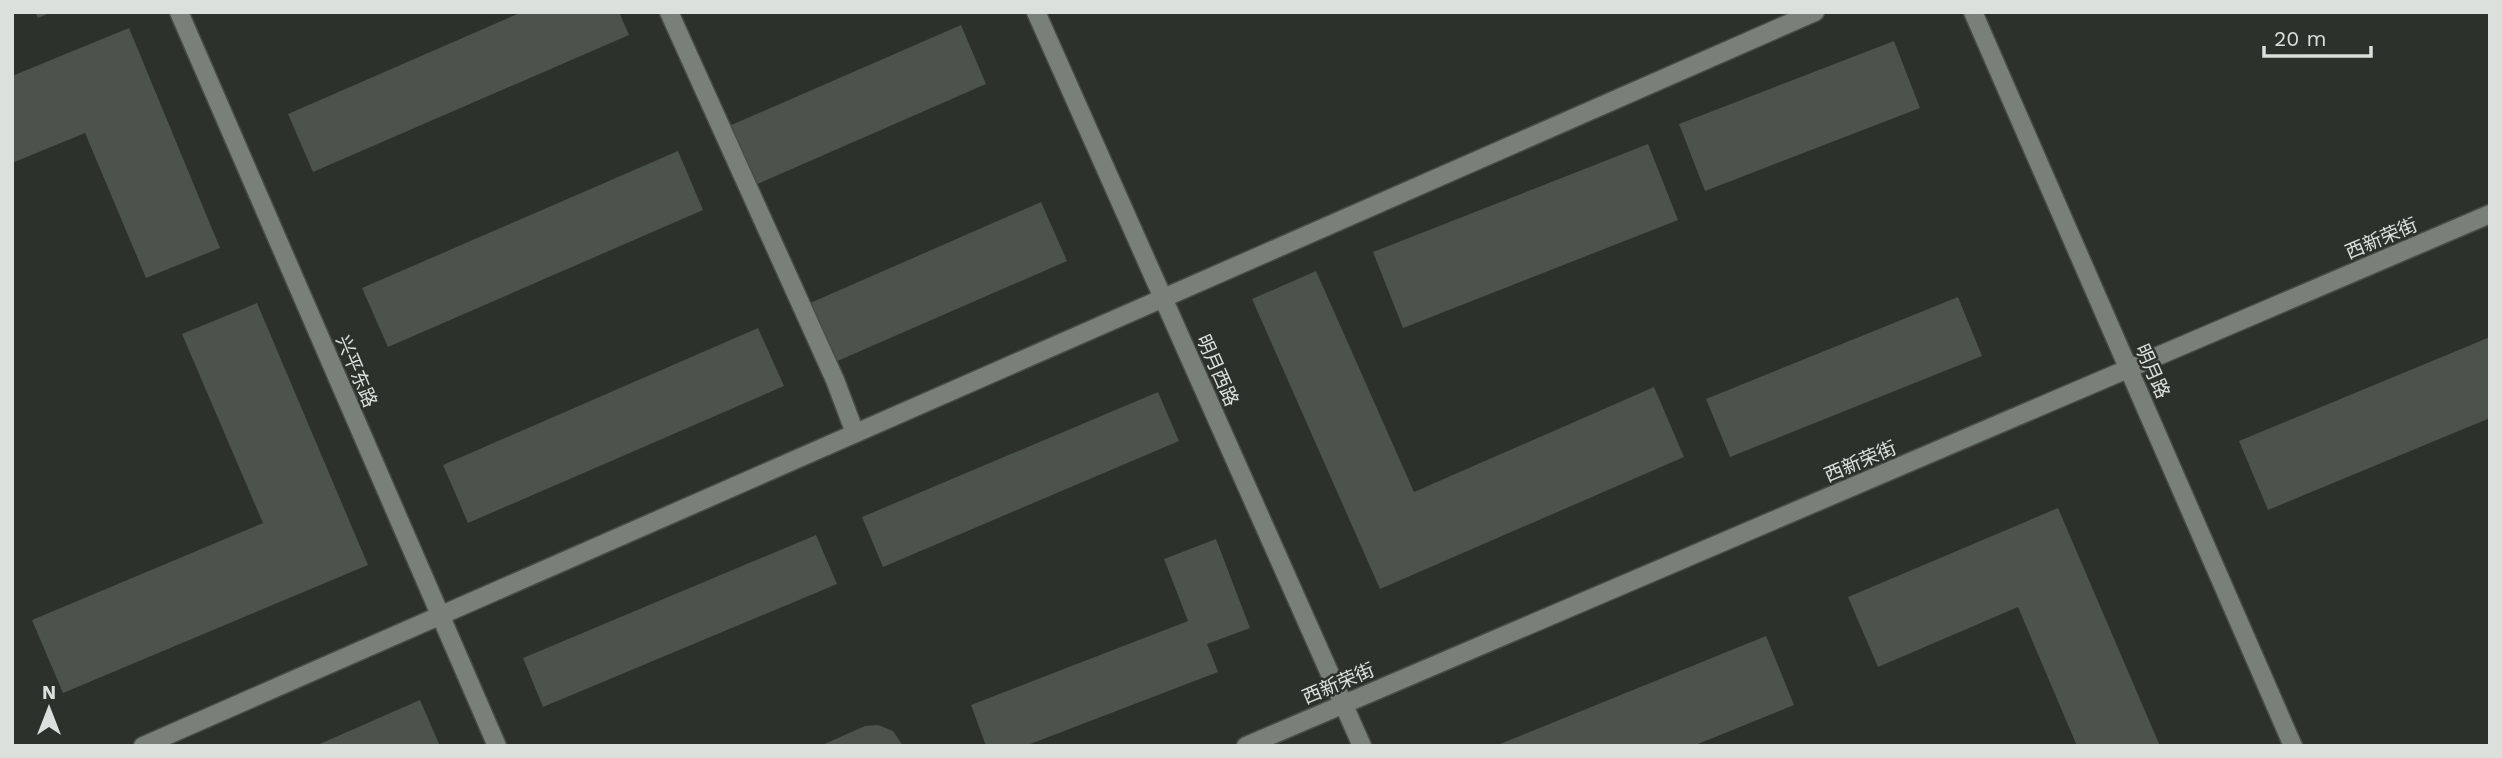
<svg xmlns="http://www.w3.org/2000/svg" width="2502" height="758" font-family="'Work Sans','Noto Sans SC',sans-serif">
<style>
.building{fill:#4c524c}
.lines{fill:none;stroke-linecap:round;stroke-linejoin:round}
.lane-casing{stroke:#484d48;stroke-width:21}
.street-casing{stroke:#484d48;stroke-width:21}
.secondary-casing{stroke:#484d48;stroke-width:21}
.lane{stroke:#797f79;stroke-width:18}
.street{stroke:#797f79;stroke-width:18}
.secondary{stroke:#797f79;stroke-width:18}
.labels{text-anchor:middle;stroke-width:5;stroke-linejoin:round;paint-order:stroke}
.street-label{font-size:19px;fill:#dce0dc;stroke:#2c312b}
</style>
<rect width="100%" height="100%" fill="#2c312b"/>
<path class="building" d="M35,12H52L38,18Z
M522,12H619L629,35L313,172L288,114Z
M961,25L986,84L746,189L720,130Z
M129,28L220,248L146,278L85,133L12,163V76Z
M1894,41L1920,108L1705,191L1679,124Z
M1648,144L1678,220L1403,328L1373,252Z
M678,151L703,210L388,347L362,288Z
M1041,202L1067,261L826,366L801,307Z
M1316,271L1414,492L1654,387L1684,457L1380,589L1252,299Z
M1958,297L1982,356L1730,457L1706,399Z
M257,303L368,565L63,693L32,620L263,523L182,334Z
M758,328L784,386L468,523L443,465Z
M2490,337V418L2268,510L2239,441Z
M1158,392L1179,441L883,567L862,517Z
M2058,508L2160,746H2077L2018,607L1878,667L1848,597Z
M816,535L837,584L543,707L523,658Z
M1216,539L1250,628L1207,644L1218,672L1025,746H986L971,705L1188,621L1164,559Z
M1766,636L1794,705L1693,746H1495Z
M420,700L440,746H315Z
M878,725L893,731L903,746H820L865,726Z"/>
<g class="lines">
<defs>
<path id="lane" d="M669,12L835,380L855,433"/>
<path id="street" d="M179,12L497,746
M1036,12L1362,746
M143,746L1815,12"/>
<path id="secondary" d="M1973,12L2293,746
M1246,746L2490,214"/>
</defs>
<use href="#lane" class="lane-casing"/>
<use href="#street" class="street-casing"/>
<use href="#secondary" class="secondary-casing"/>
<use href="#lane" class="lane"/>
<use href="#street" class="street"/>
<use href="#secondary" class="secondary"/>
</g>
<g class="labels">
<g class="street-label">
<text transform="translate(2381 238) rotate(-23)" y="7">西新荣街</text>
<text transform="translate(1218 370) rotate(66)" y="7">明月西路</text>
<text transform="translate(357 371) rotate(67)" y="7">兴平东路</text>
<text transform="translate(2153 371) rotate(66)" y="7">明月路</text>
<text transform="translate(1860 461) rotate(-23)" y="7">西新荣街</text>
<text transform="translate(1338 683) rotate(-23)" y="7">西新荣街</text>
</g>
</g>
<rect width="2502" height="758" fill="none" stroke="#dce0dc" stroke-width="28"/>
<g transform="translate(49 709)" stroke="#2c312b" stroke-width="5" paint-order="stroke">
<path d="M0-5L12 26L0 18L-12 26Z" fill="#dce0dc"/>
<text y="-10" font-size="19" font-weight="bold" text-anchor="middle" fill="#dce0dc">N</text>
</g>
<path d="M2264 46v10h107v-10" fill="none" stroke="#dce0dc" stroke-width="3.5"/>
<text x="2274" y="46" font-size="21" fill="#dce0dc" stroke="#2c312b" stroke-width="5" paint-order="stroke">20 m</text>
</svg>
